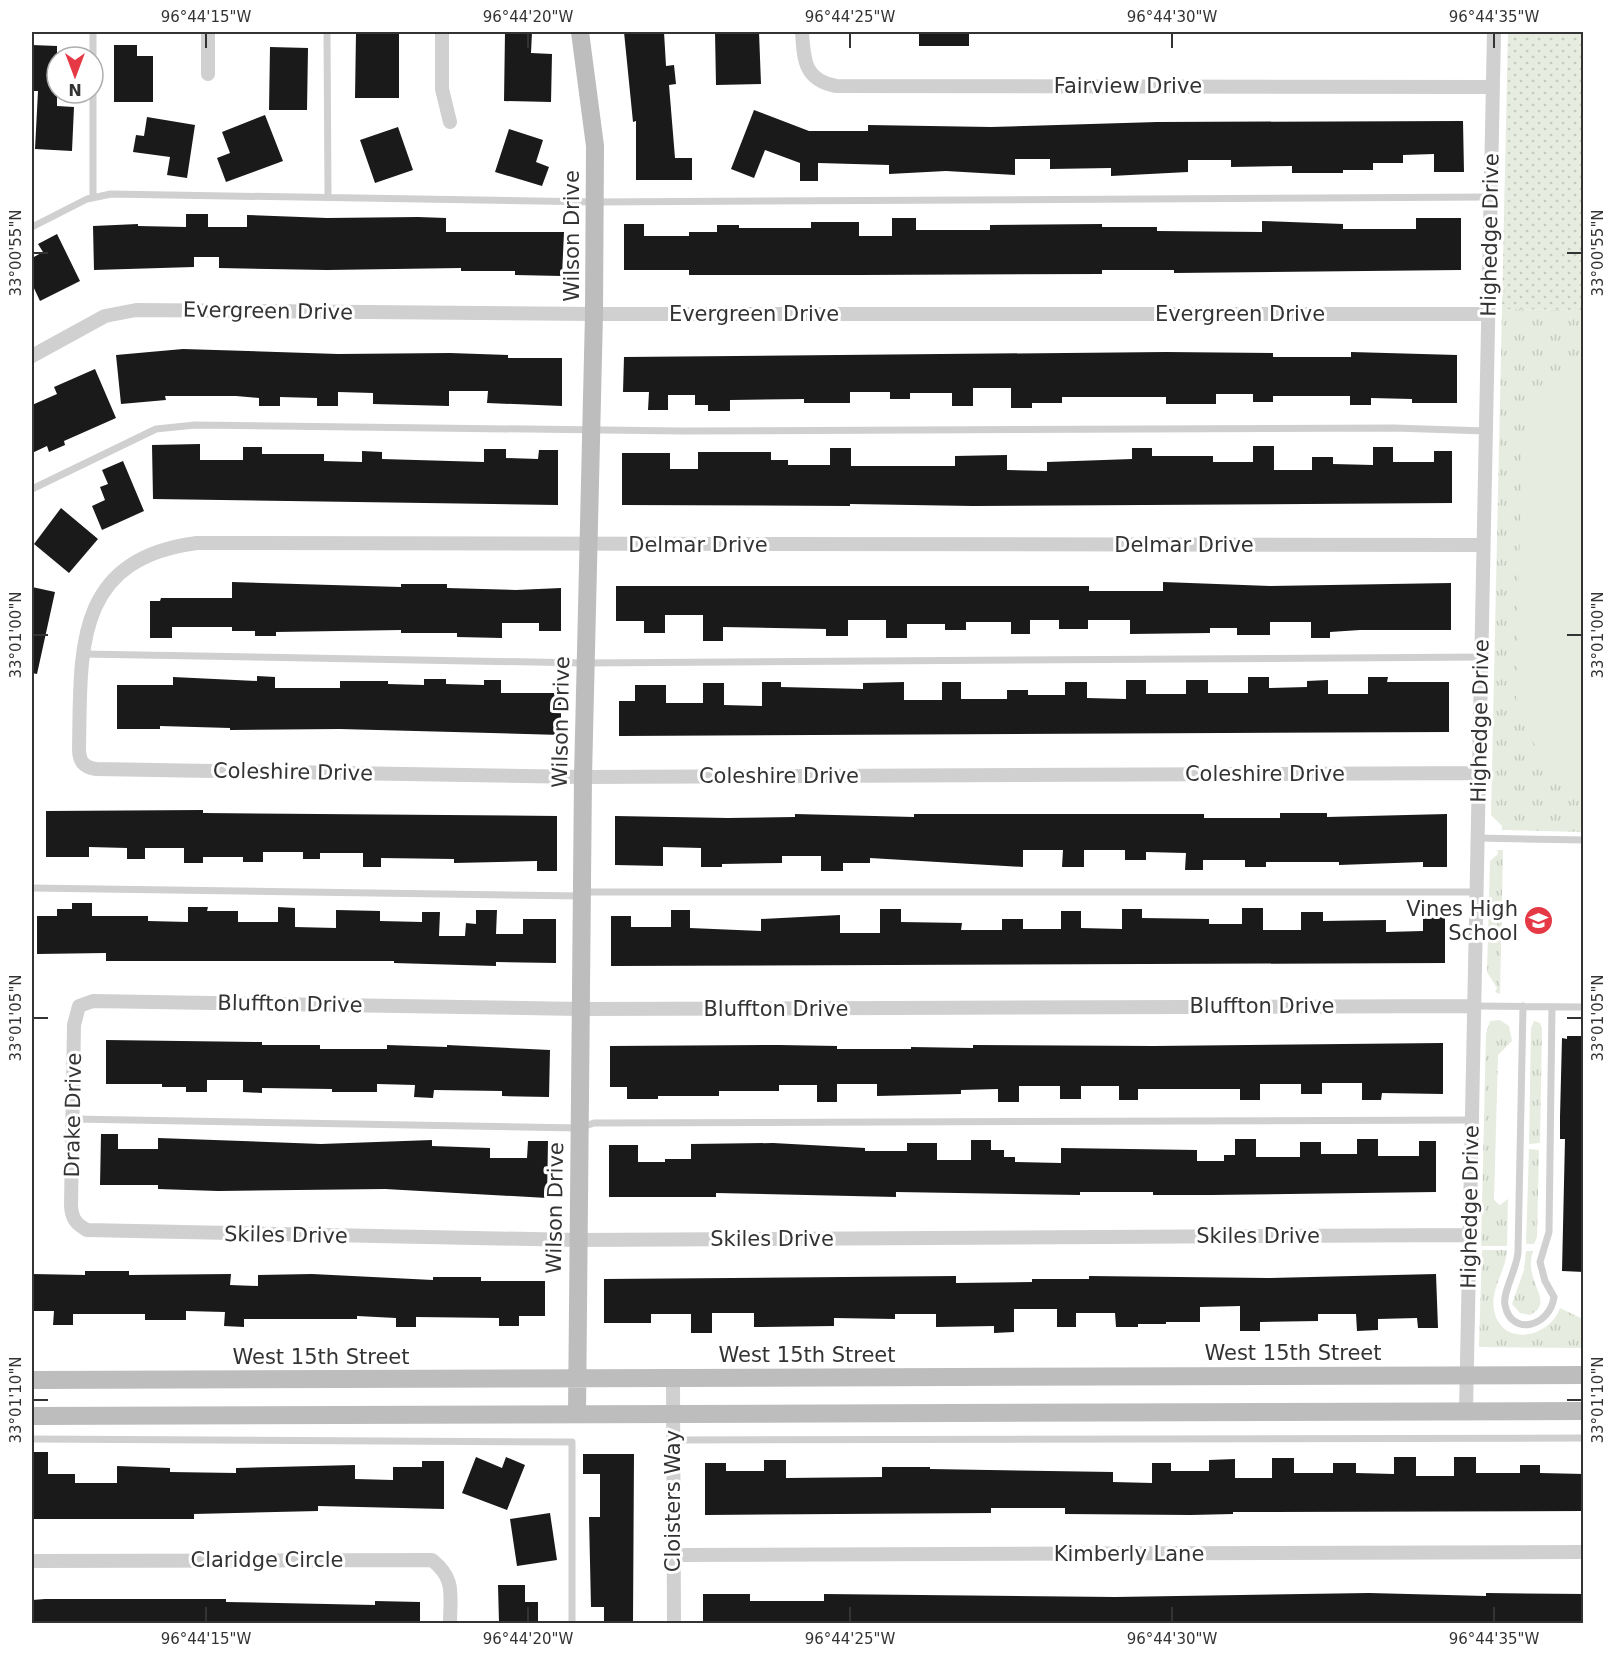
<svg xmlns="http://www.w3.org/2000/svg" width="1615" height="1655" font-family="'DejaVu Sans',sans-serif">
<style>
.grass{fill:url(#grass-tufts)}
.park{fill:url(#park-dots)}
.garden{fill:#e6ecdf}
.building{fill:#1a1a1a}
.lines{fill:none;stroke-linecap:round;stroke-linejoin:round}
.lane{stroke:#d0d0d0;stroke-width:7}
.street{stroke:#d0d0d0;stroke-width:14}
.secondary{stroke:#bdbdbd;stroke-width:18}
.ticks{fill:none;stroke:#333;stroke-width:2}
.labels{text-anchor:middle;stroke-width:6;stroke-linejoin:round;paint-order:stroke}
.street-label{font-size:21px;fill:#333;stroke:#fff}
.poi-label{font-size:21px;fill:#333;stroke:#fff;text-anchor:end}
.neatline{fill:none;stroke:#333;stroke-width:2}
.ticks-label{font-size:15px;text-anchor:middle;fill:#333}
</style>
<defs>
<pattern id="grass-tufts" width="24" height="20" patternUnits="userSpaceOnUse" patternTransform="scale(1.5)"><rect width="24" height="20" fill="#e6ecdf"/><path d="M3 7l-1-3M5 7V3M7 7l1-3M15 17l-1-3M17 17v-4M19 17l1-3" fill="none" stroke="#c6cbc0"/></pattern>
<pattern id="park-dots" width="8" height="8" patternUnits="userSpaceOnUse" patternTransform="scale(1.5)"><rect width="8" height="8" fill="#e6ecdf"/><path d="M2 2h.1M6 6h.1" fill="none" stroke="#c6cbc0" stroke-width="1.8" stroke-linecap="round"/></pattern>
</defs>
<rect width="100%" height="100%" fill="#fff"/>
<path class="grass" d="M1502,309L1583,310V832L1502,830V826L1491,815Z
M1497,850H1503L1500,994L1495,992L1497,988L1487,972L1490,861L1498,854Z
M1500,1020L1509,1026L1512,1041L1498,1055L1494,1200L1500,1205L1508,1199L1507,1246H1481L1486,1034L1490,1021Z
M1534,1021L1540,1023L1542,1028L1540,1143L1529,1144L1531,1028Z
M1529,1149L1539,1150L1537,1237L1534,1244H1526Z
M1482,1250H1507C1506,1271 1490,1289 1494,1310C1501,1347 1549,1339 1560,1308L1583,1319V1348L1479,1347Z
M1526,1251H1533C1522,1282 1557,1301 1530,1315L1520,1313L1512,1304L1524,1270Z"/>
<path class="park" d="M1508,32H1583V310L1502,309Z"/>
<path class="garden" d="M1583,356V785C1547,771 1529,741 1516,705L1522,437C1533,400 1547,372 1583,356Z"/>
<path class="building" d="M356,32H399V98H355Z
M505,32H532L531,53L552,54L551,102L504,101Z
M624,32H664L666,66L674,65L676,84L669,85L675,158H692V180H636V121L633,122Z
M715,32H759L761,84L716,85Z
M919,32H969V46H919Z
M32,45L57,46V106L74,107L72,151L35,149L38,91H32Z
M114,45H137V56H153V102H114Z
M270,47L308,48L307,110H269Z
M754,110L809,131H868V125L991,127L1157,122L1463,121L1464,172H1434V154L1403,155V163H1373V170H1343V173H1292V166L1231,167V160H1188V172L1111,176V168L1050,169V159H1015V175L946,171L889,174V165L818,163V181H800V163L765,150L754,178L731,169Z
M265,115L283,161L226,182L217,158L230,153L222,132Z
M147,117L195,125L187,178L167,175L170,157L133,152L136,135L144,136Z
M398,127L413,170L375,183L360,140Z
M509,129L543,140L536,162L549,167L542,186L495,172Z
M186,214H208V227H247V215L327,218L418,217L446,218V232H564L562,276L515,275V271H461V268L327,270L219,268V257H194V267L94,270L93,226L138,224V226L186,227Z
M892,218H916V230H990V225L1102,224V227H1157V231L1262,232V221L1343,224V229H1416V218H1461V270L1174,273V270H1102V274L859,275H689V270H624V224H644V236H689V232H717V225H739V228H811V222H859V236H892Z
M57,234L80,281L40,301L32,284V258L43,252L38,244Z
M183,349L338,354L450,353L508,355V358H562V406L487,403L488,391H449V406L373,404V393L338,392V406H317V398L280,397V406H259V398L236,396H165L166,400L121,404L116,355Z
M1166,352L1273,353V357H1351V352L1457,355V403H1412V399L1371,398V405H1350V396H1273V402H1253V394H1216V404H1166V397H1062V403H1032V408H1011V388H973V406H952V393H910V399H890V392H850V403H804V399L730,400V411H708V405H695V395H668V410H648L649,392H623L624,357Z
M95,369L116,418L64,441L65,445L49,452L47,446L32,453V405L57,394L54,387Z
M200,444V460H243V447H262V454H324V461L362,462V451L382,452V459L484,462V449H506V458L538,459L539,450H558V505L153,499L152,445Z
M1253,446H1274V470H1312V457H1333V464L1373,465V447H1393V462H1434V451H1452V503L973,506L850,504V506L622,505V453H670V469H698V452H771V460H788V465H830V448H851V466H955V456L1007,455V470L1047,471V462L1132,459V448H1152V456H1213V462H1253Z
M123,461L144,511L102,530L92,506L105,500L100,487L108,484L102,470Z
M61,508L98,539L69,573L34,544Z
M232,582L401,587V584H447V588L516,590L561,588V631H539V623H502V638L457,637V633H401V630L276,632V636H255V631H232V627H172V638H150V601H160L161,598H232Z
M1163,582L1270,586L1451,583V630H1360L1330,632V638H1311V622H1270V635H1237V628H1210V633L1130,634V620H1088V629H1059V620H1030V634H1011V622H966V630H945V624H907V638H886V620H848V636H826V629L723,627V641H703V615H665V633H644V621H616V586H1089V591H1163Z
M32,587L55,592L37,674L32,673Z
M257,676L275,677V688H340V681H388V684L424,685V679H446V684L484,685V680H501V693H561V735L340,729L230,730V728L160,726V729H117V685H173V677L257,681Z
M1248,677H1269V688L1307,687V681L1328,680V694H1368V677H1388L1387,682H1449V732L619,736V701H635V685H666V703H703V683H724V705L762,706V682H781V687L863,689V683L904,682V700H942V682H961V699H1007V690H1028V695H1065V682H1087V698L1126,699V680H1146V694H1186V680H1208V693H1248Z
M203,810V813L557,816V871H537V861L454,863V859L381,858V867H363V853H320V859H303V852H263V862H243V857H203V863H184V848H145V859H127V848L89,847V857H46V811Z
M1280,813H1327V817L1447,814V867H1423V862L1339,865V862H1266V867H1245V860H1203V870H1185L1186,853L1146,852V860H1125V850H1084V867H1062L1063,850H1023V867L870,858V863H843V871H821V856H782V863L722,864V867H701V848L663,847V866L615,865V816L728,818L795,817V814L914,817V814H1204V818H1280Z
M72,903H92V916H148V921L188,922V907H208L207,911H238V922H278V907L295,908V927L336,928V910L380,911V921L422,922V912H440L439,936H465L466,923L476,924V910H497L496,934H523V919H556V963L496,962V966L394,963V961H106V953L37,954V916H57V909H72Z
M1242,908H1263V930H1301V912H1323V921L1386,920V932L1423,931V918L1445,917V963L611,966V916H631V927H671V910H690V928L761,931V919L840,915V933H880V909H901V922L962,923L961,930H1002V919H1023V929H1061V911H1081V928L1122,929V909H1142V918L1209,919V924H1242Z
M1567,1036H1584V1272L1562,1271L1565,1139H1560V1117L1562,1038L1567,1039Z
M106,1040L262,1042V1045H320V1049H387V1045L447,1047V1045L550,1050L549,1097L502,1096V1091L434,1090L433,1098L414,1097L415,1085L377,1084V1092H332V1089L262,1088V1093L243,1092V1080H207V1092H186V1087H162V1084H106Z
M1443,1043V1094L1382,1093L1381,1100H1362V1083H1322V1094H1301V1084H1260V1100H1240V1089H1138V1100H1119V1086H1081V1099H1060V1086H1019V1102H998V1089L961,1090V1094L877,1096V1084H837V1102H817V1085H779V1091H719V1096H658V1099H627V1087H610V1046L779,1045L837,1046V1049H911V1047L973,1048V1045L1154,1046Z
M101,1134H118V1149H158V1138L321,1144L432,1140V1146L490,1148V1158H527L528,1141H548L547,1198L385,1189L218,1191L158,1189V1185H100Z
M1235,1139H1256V1157H1300V1142H1321V1154H1357V1139H1378V1156H1419V1141H1436V1192L1211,1195H1153V1192H1080V1195L896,1192V1197L716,1193V1197H609V1145H638V1162H665V1159H691V1144L773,1143L865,1148V1151H907V1143H937V1160H971V1140H991V1150H1004V1157H1015V1162L1061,1163V1148L1197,1150V1161H1224V1155H1235Z
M85,1271H129V1275L231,1274L230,1285L258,1286V1275L312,1274L433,1280V1277H481V1281H545V1316H519V1326H499V1318L416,1317V1327H396V1318L357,1316V1319H244V1327L224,1326L225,1312L186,1311V1320H145V1314H73V1325H53L54,1311H32V1274L85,1275Z
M1436,1274L1438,1328H1418L1417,1318L1378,1319V1330L1357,1331L1356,1314H1318V1321L1260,1322V1331H1240V1306L1200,1307V1322H1166V1324H1138V1327H1116L1115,1313H1076V1327H1057V1309H1014V1332L994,1333V1326L936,1327V1314H895V1319L834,1318V1326L754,1327V1313H712V1333H691V1314H651V1323H604V1279L956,1276V1283L1032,1282V1279H1089V1276L1268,1278Z
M32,1452H48V1474H75V1483H117V1466L170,1468V1472L236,1473V1468L355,1465V1479L393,1480V1467H422V1461H444V1509L318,1506V1511L194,1514V1519H32Z
M583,1454H634L633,1623H604V1607H591L589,1517H600V1474H583Z
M476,1457L502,1468L506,1457L525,1465L507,1510L462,1493Z
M1394,1457H1416V1476H1454V1457H1476V1473H1520V1465H1540V1473L1584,1474V1511L1233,1512V1514L1191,1515L1065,1514V1508H991V1513L705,1515V1463H726V1471H764V1460H786V1478L882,1477V1467H930V1469L1113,1472V1482L1152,1483V1463H1171V1471H1209V1460L1235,1459V1478H1272V1458H1294V1473H1333V1463H1356V1473L1394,1474Z
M550,1513L557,1560L517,1566L510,1519Z
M498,1585H525V1602H538V1623H499Z
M1369,1593L1486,1596V1593L1584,1594V1623H703V1594H750V1601H824V1594L1115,1597Z
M45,1599H226V1602L375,1605V1601L420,1602V1623H32V1600Z"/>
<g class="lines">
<path class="lane" d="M327,32L328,197
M93,198V32
M32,227L87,199L111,194L595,202L1490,197
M32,489L156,429L195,425L682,431L1394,428L1486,431
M83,654L585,663L1481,657
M1477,838L1584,840
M32,888L581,896
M582,892H1476
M1474,1006L1584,1007
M1523,1006L1518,1252C1517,1269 1502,1293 1505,1305C1511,1337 1550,1327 1554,1297L1545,1281L1540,1262L1549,1232L1552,1007
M73,1119L579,1128L594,1123L1472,1120
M32,1439L572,1442V1624
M673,1440L1584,1438"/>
<path class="street" d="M442,32V89L450,122
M802,32C804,60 804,80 836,86L1493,87
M208,74V32
M32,356L105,316L136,310L594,314H1488
M1479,773L583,777L96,769C83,767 79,761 79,748C81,650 73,559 197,543L1483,545
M1469,1235L577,1240L87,1230C76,1224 72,1219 71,1206L74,1025L79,1006L93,1001L580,1009L1474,1006
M673,1378L674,1624
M1466,1411L1494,32
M674,1555L1584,1552
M32,1561L432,1560C456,1579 450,1595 450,1624"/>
<path class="secondary" d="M32,1380L1584,1375
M577,1414L583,777L594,314L595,146L580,32
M32,1416L1584,1411"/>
</g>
<path class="ticks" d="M206,33V48M528,33V48M850,33V48M1172,33V48M1494,33V48M33,253H48M1567,253H1582M33,635H48M1567,635H1582M33,1018H48M1567,1018H1582M33,1400H48M1567,1400H1582M206,1607V1622M528,1607V1622M850,1607V1622M1172,1607V1622M1494,1607V1622"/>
<defs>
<symbol id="school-disc" viewBox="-11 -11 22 22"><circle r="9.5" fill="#e63946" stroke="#fff"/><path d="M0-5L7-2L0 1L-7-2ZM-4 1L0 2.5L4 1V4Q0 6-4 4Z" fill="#fff"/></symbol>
</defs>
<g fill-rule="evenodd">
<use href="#school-disc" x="1522" y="904" width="33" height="33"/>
</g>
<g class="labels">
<g class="street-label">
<text x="1128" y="93">Fairview Drive</text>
<text transform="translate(1490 235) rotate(-89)" y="7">Highedge Drive</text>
<text transform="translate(572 236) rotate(-90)" y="7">Wilson Drive</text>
<text transform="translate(268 311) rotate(1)" y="7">Evergreen Drive</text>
<text x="754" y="321">Evergreen Drive</text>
<text x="1240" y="321">Evergreen Drive</text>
<text x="698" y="552">Delmar Drive</text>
<text x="1184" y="552">Delmar Drive</text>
<text transform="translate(1480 721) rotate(-89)" y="7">Highedge Drive</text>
<text transform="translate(561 722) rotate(-89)" y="7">Wilson Drive</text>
<text transform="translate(293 772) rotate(1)" y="7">Coleshire Drive</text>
<text x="1265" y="781">Coleshire Drive</text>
<text x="779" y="783">Coleshire Drive</text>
<text transform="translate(290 1004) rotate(1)" y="7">Bluffton Drive</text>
<text x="1262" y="1013">Bluffton Drive</text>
<text x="776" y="1016">Bluffton Drive</text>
<text transform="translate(73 1115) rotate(-89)" y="7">Drake Drive</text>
<text transform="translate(1470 1207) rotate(-89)" y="7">Highedge Drive</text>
<text transform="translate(555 1208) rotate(-89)" y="7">Wilson Drive</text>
<text transform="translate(286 1235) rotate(1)" y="7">Skiles Drive</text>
<text x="1258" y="1243">Skiles Drive</text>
<text x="772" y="1246">Skiles Drive</text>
<text x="1293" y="1360">West 15th Street</text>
<text x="807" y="1362">West 15th Street</text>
<text x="321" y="1364">West 15th Street</text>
<text transform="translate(673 1501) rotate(-90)" y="7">Cloisters Way</text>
<text x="1129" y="1561">Kimberly Lane</text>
<text x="267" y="1567">Claridge Circle</text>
</g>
<g class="poi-label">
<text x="1518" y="916">Vines High<tspan x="1518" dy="24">School</tspan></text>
</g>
</g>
<rect width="1615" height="1655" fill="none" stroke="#ffffff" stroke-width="66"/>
<g transform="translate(75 75) rotate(180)"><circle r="28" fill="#ffffff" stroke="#adadad" stroke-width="1.5"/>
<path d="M0-4.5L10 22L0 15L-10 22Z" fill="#e63946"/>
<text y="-9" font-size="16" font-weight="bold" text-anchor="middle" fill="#333333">N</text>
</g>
<rect x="33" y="33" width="1549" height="1589" class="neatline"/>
<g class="ticks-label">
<text x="206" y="22">96°44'15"W</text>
<text x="528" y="22">96°44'20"W</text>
<text x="850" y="22">96°44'25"W</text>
<text x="1172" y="22">96°44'30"W</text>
<text x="1494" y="22">96°44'35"W</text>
<text transform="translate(1598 253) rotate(-90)" y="5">33°00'55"N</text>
<text transform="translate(16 253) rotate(-90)" y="5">33°00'55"N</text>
<text transform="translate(1598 635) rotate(-90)" y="5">33°01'00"N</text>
<text transform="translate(16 635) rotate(-90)" y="5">33°01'00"N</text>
<text transform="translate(1598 1018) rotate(-90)" y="5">33°01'05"N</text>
<text transform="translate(16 1018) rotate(-90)" y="5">33°01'05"N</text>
<text transform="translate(1598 1400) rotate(-90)" y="5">33°01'10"N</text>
<text transform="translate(16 1400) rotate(-90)" y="5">33°01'10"N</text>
<text x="206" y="1644">96°44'15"W</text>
<text x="528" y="1644">96°44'20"W</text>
<text x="850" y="1644">96°44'25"W</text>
<text x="1172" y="1644">96°44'30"W</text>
<text x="1494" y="1644">96°44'35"W</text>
</g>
</svg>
